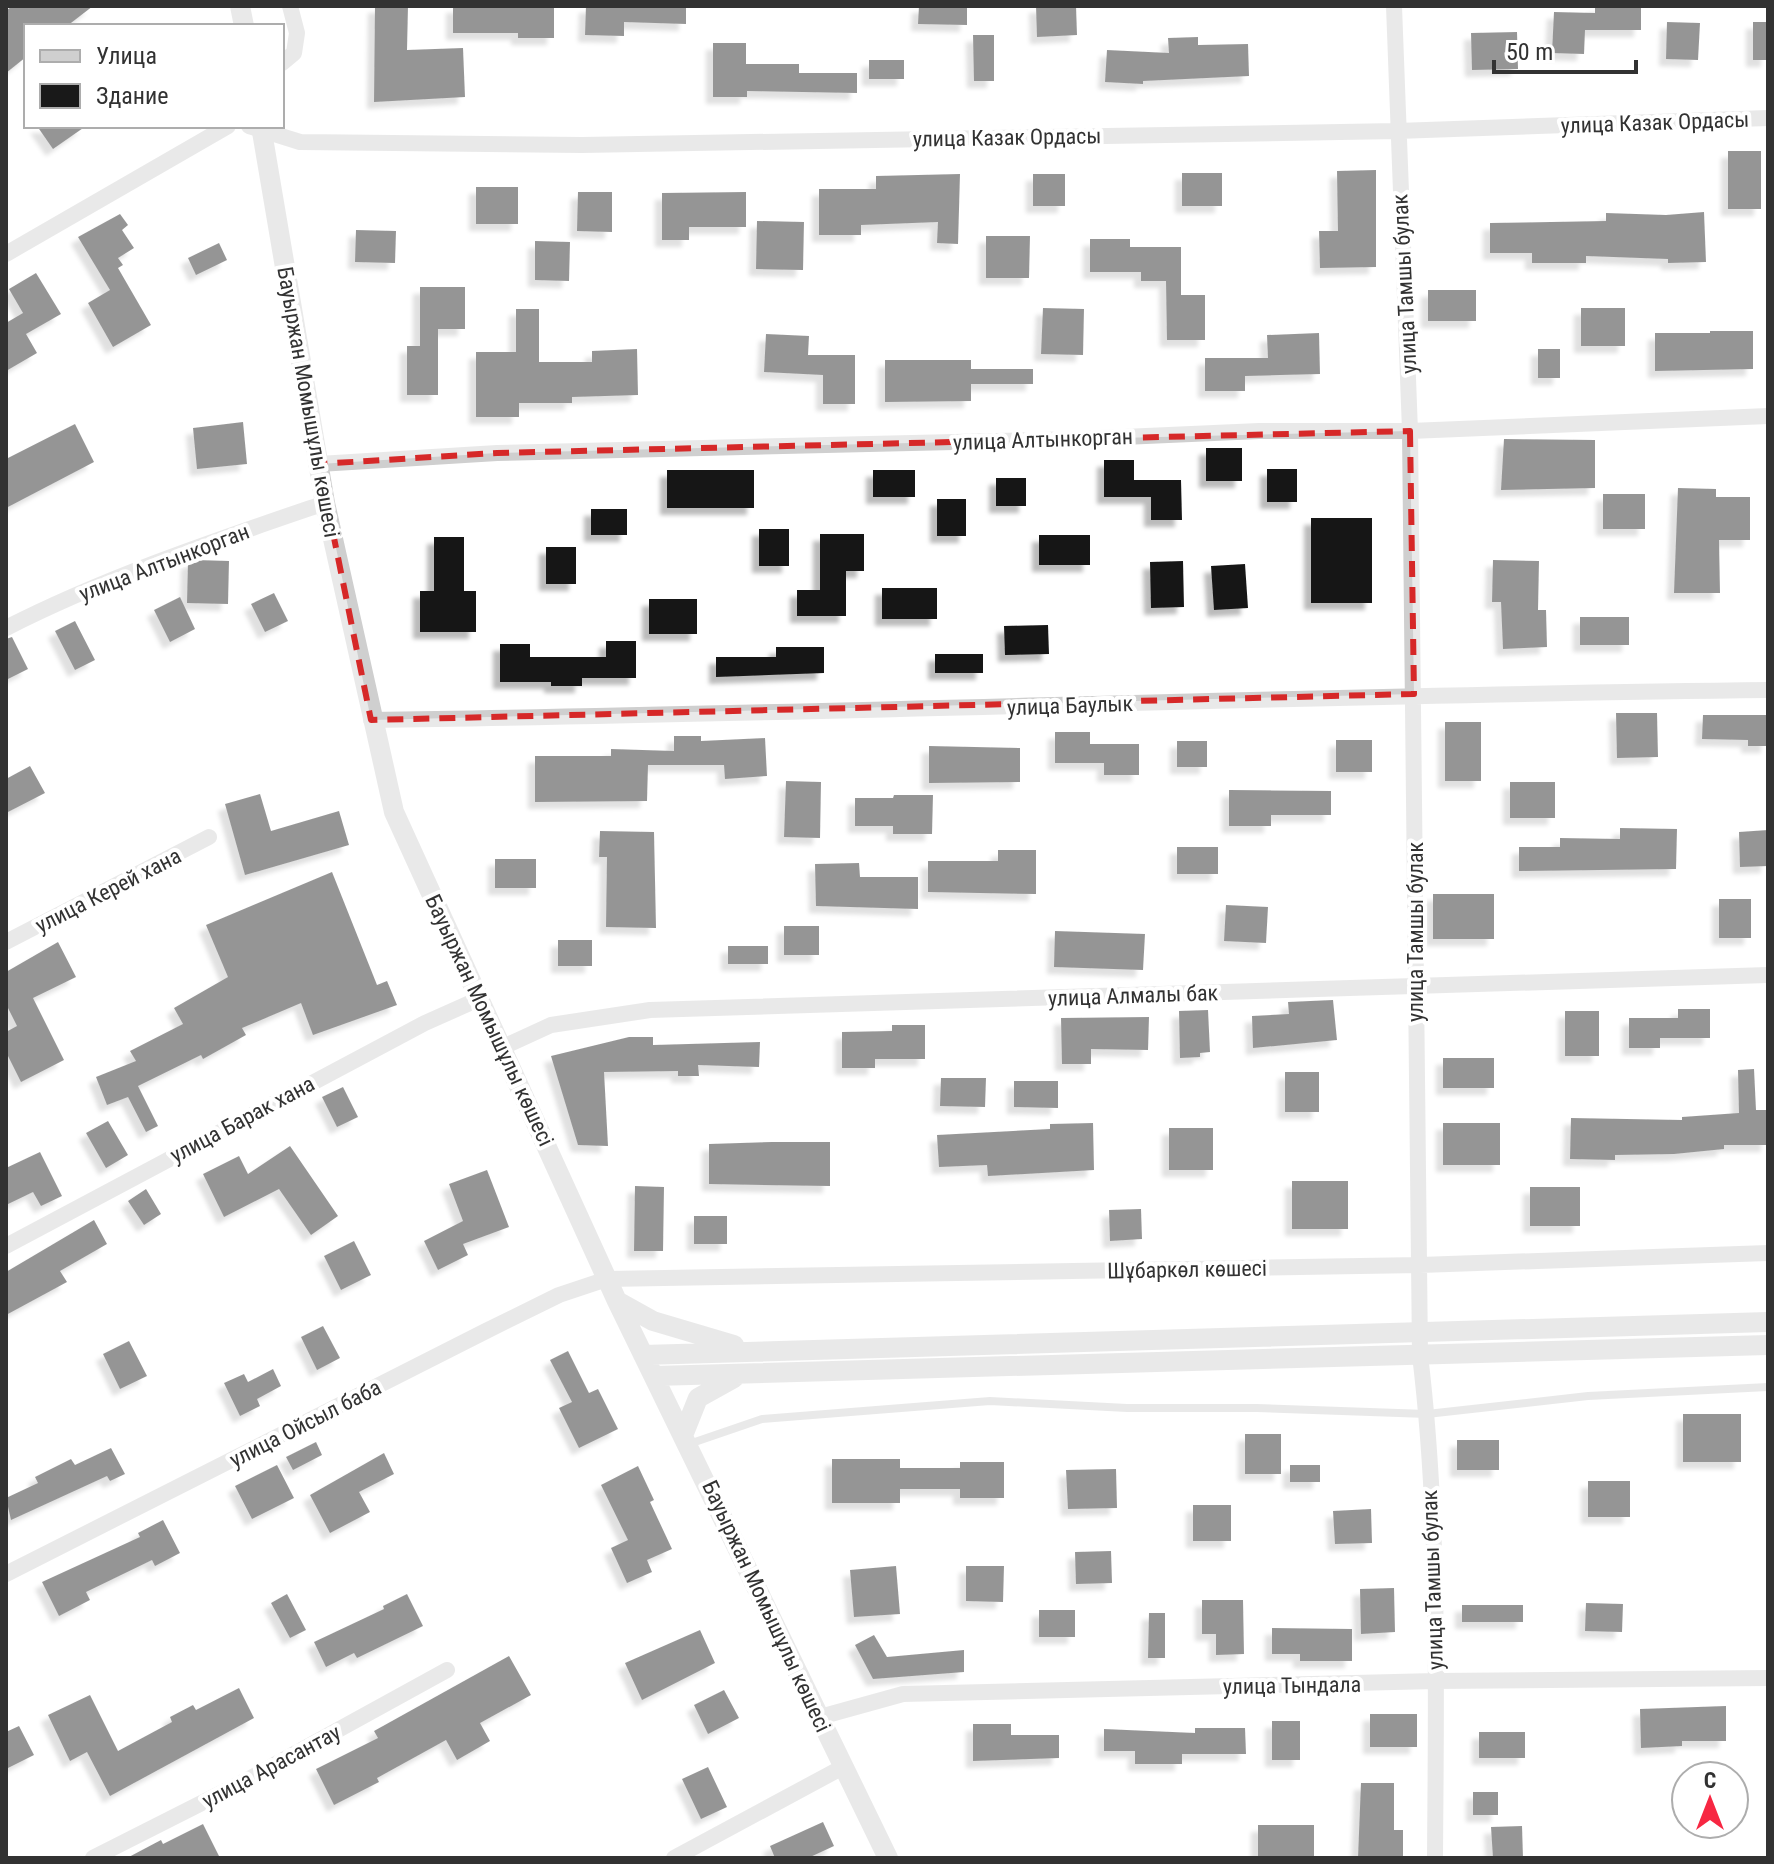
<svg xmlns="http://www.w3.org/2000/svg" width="1774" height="1864" font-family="'Roboto Condensed',sans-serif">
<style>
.building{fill:#191919;filter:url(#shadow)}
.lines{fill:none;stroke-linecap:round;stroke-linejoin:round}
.service{stroke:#cfcfcf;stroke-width:8}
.minor{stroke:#cfcfcf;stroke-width:16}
.tertiary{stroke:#cfcfcf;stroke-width:20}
.marked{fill:none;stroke:#d62828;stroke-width:6;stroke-dasharray:16 10;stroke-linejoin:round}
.labels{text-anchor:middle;stroke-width:8;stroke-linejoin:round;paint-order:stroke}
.street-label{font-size:22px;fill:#323232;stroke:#fff}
</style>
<defs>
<filter id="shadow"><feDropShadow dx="-7" dy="7" stdDeviation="2" flood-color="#0004"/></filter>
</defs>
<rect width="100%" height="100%" fill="#fff"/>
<path class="building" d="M12,6H93L67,26H26V57L6,73V11Z
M375,6H408L407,50L463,48L465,97L374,102Z
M453,6L554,7V38H518V33H453Z
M586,6H686V24L624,22V36L585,35Z
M919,6H967V25L918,24Z
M1036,6H1076L1077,35L1037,37Z
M1595,6H1641V30H1585L1584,54L1552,53L1554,12L1595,13Z
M1667,22L1700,23L1698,60L1666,59Z
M1753,22H1768V60H1753Z
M1517,32L1518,69L1472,70L1471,33Z
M973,35H994V81H974Z
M1198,37V45L1248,44L1249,76L1143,81V84L1105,82L1107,50L1169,53L1168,38Z
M713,43H746V64H799V73H857V93L747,91V97H713Z
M869,60H904V79H869Z
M37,126H86L53,149Z
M1728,151H1761V209H1728Z
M1376,170V267L1320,268L1319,231H1338L1337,171Z
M1182,173H1222V206H1182Z
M960,174L958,244L937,243L938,222L861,225V235H819V189H876V176Z
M1033,174H1065V206H1033Z
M476,187H518V224H476Z
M578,192H612V232L577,231Z
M746,192V227H689V240H662V193Z
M1704,212L1706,262L1668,263V259L1586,256V263H1532V253H1490V223L1606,221V213L1666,215Z
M120,214L128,225L122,230L134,248L118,258L123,265L118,268L151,325L113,347L88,303L110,290L78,237Z
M757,221L804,222L803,270L756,269Z
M356,230L396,231L395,263L355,262Z
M986,236H1030L1029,278H986Z
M1090,239H1130V247H1181V295H1205V340H1167L1166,281H1141V272H1090Z
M535,241L570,242L569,281L535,280Z
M219,243L227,260L196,275L188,258Z
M36,273L61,314L26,334L37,353L6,371V323L23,313L9,289Z
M420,287H465V329H438V395H407V346H420Z
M1428,290H1476V321H1428Z
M1043,308L1084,309L1083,355L1041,354Z
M1581,308H1625V346H1581Z
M516,309H539V362H592V351L637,349L638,395L572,397V403H519V417H476V352H516Z
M1710,331H1753V369L1655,371V333H1710Z
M1319,333L1320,374L1245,376V391H1205V358H1268L1267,335Z
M766,334L809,336L808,355H855V404H823V375L764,372Z
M1538,349H1560V378H1538Z
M885,360H971V369H1033V384H971V401L885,402Z
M243,422L247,464L197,469L193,428Z
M75,424L94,462L6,508V459Z
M1504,439L1595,440V488L1501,490Z
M1206,448H1242V481H1206Z
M1104,460H1134V480H1181L1182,520H1151V497H1104Z
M1267,469H1297V502H1267Z
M667,470H754V508H667Z
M873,470H915V497H873Z
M996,478H1026V506H996Z
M1678,488L1716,489V497H1750V540H1719L1720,593H1674Z
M1603,494H1645V529H1603Z
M937,499H966V536H937Z
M591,509H627V535H591Z
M1311,518H1372V603H1311Z
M759,529H789V566H759Z
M820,534H864V571H846V616H797V590H820Z
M1039,535H1090V565H1039Z
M434,537H464V591H476V632H420V591H434Z
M546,547H576V584H546Z
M196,560L229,561L228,604L187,603L188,562Z
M1493,560L1539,561L1538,610H1546L1547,647L1503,649L1501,602H1492Z
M1183,561L1184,607L1151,608L1150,562Z
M1245,564L1248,608L1214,610L1211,566Z
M882,588H937V619H882Z
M274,593L288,621L265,632L251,604Z
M180,597L195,629L170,642L154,610Z
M649,599H697V634H649Z
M1580,617H1629V645H1580Z
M75,621L95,660L75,670L55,631Z
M1048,625L1049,654L1005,655L1004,626Z
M12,637L28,669L6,680V639Z
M606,641H636V678H582V686H551V682H500V644H530V657H606Z
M776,647H824V673L716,677V657H776Z
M935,654H983V673H935Z
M1616,713H1657L1658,757L1617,758Z
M1703,715H1768V746H1748V740L1702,739Z
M1445,722H1481V781H1445Z
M1055,732H1090V744H1139V775H1104V763H1055Z
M674,736H701V741L765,738L767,776L725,779L724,765H648L647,801L535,802V756H611V749L674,751Z
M1336,740H1372V772H1336Z
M1177,741H1207V767H1177Z
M929,746L1020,748V782L929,783Z
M30,766L45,793L6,813V779Z
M786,781L821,782L820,838L784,837Z
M1510,782H1555V818H1510Z
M1229,790L1331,791V815H1271V826H1229Z
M260,794L271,831L339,811L349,845L245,875L225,804Z
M894,795H933L932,834H893V826H855V798H893Z
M1620,828L1677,829L1676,869L1519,871V847H1560V838L1620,839Z
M1768,830V866L1740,867L1739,832Z
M600,831L654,832L656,928L606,927L607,857H599Z
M1177,847H1218V874H1177Z
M998,850H1036V894L928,892V861H998Z
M495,859H536V888H495Z
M859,863L860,877H918V909L816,906L815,864Z
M332,872L377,985L387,981L397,1005L313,1035L301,1003L242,1028L246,1035L203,1059L201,1055L138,1086L158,1126L146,1132L128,1097L107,1105L96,1077L136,1061L130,1051L183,1024L174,1008L228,977L206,925Z
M1433,894H1494V939H1433Z
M1719,899H1751V938H1719Z
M1226,905L1268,907L1266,943L1224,941Z
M784,926H819V955H784Z
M1055,931L1145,934L1143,970L1054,967Z
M558,940H592V966H558Z
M58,942L76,977L33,998L64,1060L21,1082L6,1052V1032L17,1026L6,1004V972Z
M728,946H768V964H728Z
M1333,1000L1337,1040L1253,1048L1252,1016L1289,1014L1288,1002Z
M1678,1009H1710V1038H1660V1048H1629V1018H1678Z
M1208,1010L1210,1052L1200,1053V1057L1180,1058L1179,1011Z
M1565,1011H1599V1056H1565Z
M1149,1017L1148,1050L1091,1049V1064H1062L1061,1018Z
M892,1025H925V1059H875V1068H842V1032L892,1031Z
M629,1037H653V1045L760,1042L759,1067L698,1065L699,1076H678V1071L604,1072L608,1146L578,1145L551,1056Z
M1443,1058H1494V1088H1443Z
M1754,1069L1756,1110H1768V1145H1724V1149L1674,1154L1615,1155V1160L1570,1159L1571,1118L1682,1120V1117L1739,1113L1738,1070Z
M1285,1072H1319V1112H1285Z
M941,1078H986L985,1107L940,1106Z
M1014,1081H1058V1108L1014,1107Z
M343,1087L358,1117L337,1127L322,1097Z
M108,1121L128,1155L106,1168L86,1133Z
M1093,1123L1094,1170L988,1176L987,1165L939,1167L937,1135L1050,1129V1124Z
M1443,1123H1500V1165H1443Z
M1169,1128H1213V1170H1169Z
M772,1142H830V1186L709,1184V1144Z
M290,1146L338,1216L311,1235L279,1189L224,1217L203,1174L239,1156L248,1174Z
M40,1152L62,1196L41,1206L33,1192L6,1205V1168Z
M487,1170L509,1227L463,1244L468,1255L438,1270L424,1241L463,1221L449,1184Z
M1292,1181H1348V1229H1292Z
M635,1186L664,1187L663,1251H634Z
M1530,1187H1580V1226H1530Z
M146,1189L161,1214L144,1225L128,1201Z
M1141,1209L1142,1239L1110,1241L1109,1210Z
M694,1216H727V1244H694Z
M94,1220L107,1244L60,1271L67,1282L6,1315V1272Z
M354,1241L371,1275L341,1290L324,1256Z
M323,1326L340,1358L317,1370L301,1337Z
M129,1341L147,1376L120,1389L103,1354Z
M568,1351L589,1393L598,1389L618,1429L579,1448L559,1408L572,1402L550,1360Z
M273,1369L281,1386L257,1399L260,1406L240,1416L224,1383L244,1374L248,1382Z
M1683,1414H1741V1462H1683Z
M1245,1434H1281V1474H1245Z
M1457,1440H1499V1470H1457Z
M316,1442L322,1455L293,1470L286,1457Z
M111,1448L125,1474L110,1481L107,1476L11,1520L6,1498L38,1483L35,1477L71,1459L75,1465Z
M384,1453L394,1474L359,1492L370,1512L330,1533L310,1495Z
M832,1459H900V1468H960V1462H1004V1498H960V1489H900V1503H832Z
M277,1465L294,1498L252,1519L235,1486Z
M1290,1465H1320V1482H1290Z
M638,1466L654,1500L650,1502L672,1549L647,1560L652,1572L627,1583L611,1548L628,1540L601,1485Z
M1116,1469L1117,1508L1068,1509L1066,1470Z
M1588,1481H1630V1517H1588Z
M1193,1505H1231V1541H1193Z
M1371,1509L1372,1543L1335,1544L1333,1511Z
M163,1520L180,1553L155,1566L152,1560L86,1592L90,1600L59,1616L42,1582L140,1537L138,1533Z
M1111,1551L1112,1583L1076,1584L1075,1552Z
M896,1566L900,1614L854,1617L850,1570Z
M966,1566H1004L1003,1602L966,1601Z
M1394,1588L1395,1632L1361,1634L1360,1589Z
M287,1594L306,1630L290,1638L271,1603Z
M407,1594L423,1626L357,1658L354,1653L326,1667L314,1642L384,1609L383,1606Z
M1202,1600H1243L1244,1654L1216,1655V1634H1202Z
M1586,1603L1623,1604L1622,1632L1585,1631Z
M1462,1605H1523V1622H1462Z
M1039,1610H1075V1637H1039Z
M1149,1613H1165V1658H1148Z
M1272,1628L1352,1629V1661H1300V1654H1272Z
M700,1630L715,1663L642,1700L625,1663Z
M874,1635L887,1657L964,1650V1672L873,1679L855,1645Z
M509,1656L531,1695L480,1723L490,1741L457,1760L446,1740L377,1778L379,1782L334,1805L316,1769L378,1738L374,1731Z
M239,1688L254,1718L110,1796L87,1752L70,1761L48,1715L90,1695L118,1751L172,1722L170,1717L193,1705L196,1710Z
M724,1690L739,1718L708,1734L694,1705Z
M1726,1706V1741H1682V1746L1641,1748L1640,1709Z
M1370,1714H1417V1747H1370Z
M1272,1721H1300V1760H1272Z
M973,1724H1011V1735H1059V1758L973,1761Z
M19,1726L34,1755L6,1769V1732Z
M1195,1728H1245L1246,1754H1182V1764H1135V1751H1104V1729L1195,1733Z
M1479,1732H1525V1758H1479Z
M708,1767L727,1807L701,1819L682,1779Z
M1361,1783H1394V1830H1403V1858H1358Z
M1473,1792H1498V1815H1473Z
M823,1822L834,1846L808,1858H775L770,1846Z
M203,1824L220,1858H127L161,1840L163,1844Z
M1258,1825H1314V1858H1258Z
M1522,1826L1523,1858H1493L1491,1827Z"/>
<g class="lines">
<path class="service" d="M689,1444L762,1419L990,1401L1127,1408H1257L1427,1414L1588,1396L1768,1387"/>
<path class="minor" d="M1394,6L1410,431L1420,1355C1440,1521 1436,1691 1435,1858
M282,63L294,53L297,33L290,6
M249,126L300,142L582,145L1397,131L1768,118
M6,254L228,126
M319,464L497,453L1078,439L1259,431H1410L1768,416
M6,628C108,576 217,540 325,503
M371,720C837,714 1302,695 1768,690
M6,942L209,837
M503,1047L551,1025L650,1010L1768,975
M6,1246L425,1023L481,998
M6,1574L486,1331L559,1295L607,1279L1420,1265L1768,1253
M820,1717L903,1694L1436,1681L1768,1678
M93,1858L247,1780L447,1670
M674,1858L843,1767"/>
<path class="tertiary" d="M240,6L244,26
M261,126L325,503L394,812L617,1301L888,1858
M617,1301L653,1321L734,1345
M643,1355L1768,1322
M654,1376L1768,1345
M684,1433L698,1398L734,1378"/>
</g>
<path d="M0 0H1774V1864H0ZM1410,431L1414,694L371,720L319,464L497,453Z" fill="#fff" fill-opacity=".55" fill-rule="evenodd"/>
<path class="marked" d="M1410,431L1414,694L371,720L319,464L497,453Z"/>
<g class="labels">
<g class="street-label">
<text transform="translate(1655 122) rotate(-2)" y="8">улица Казак Ордасы</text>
<text transform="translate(1007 137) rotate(-1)" y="8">улица Казак Ордасы</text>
<text transform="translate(1404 284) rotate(-93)" y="8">улица Тамшы булак</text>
<text transform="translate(309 402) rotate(80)" y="8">Бауыржан Момышұлы көшесі</text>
<text transform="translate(1043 439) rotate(-2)" y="8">улица Алтынкорган</text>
<text transform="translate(164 562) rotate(-21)" y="8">улица Алтынкорган</text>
<text transform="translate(1070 705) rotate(-2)" y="8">улица Баулык</text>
<text transform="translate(108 890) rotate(-27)" y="8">улица Керей хана</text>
<text transform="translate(1415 932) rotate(-90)" y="8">улица Тамшы булак</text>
<text transform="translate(1133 995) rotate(-2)" y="8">улица Алмалы бак</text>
<text transform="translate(490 1020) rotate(65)" y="8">Бауыржан Момышұлы көшесі</text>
<text transform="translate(242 1119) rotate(-28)" y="8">улица Барак хана</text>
<text transform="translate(1187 1269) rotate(-1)" y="8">Шұбаркөл көшесі</text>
<text transform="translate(305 1423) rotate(-27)" y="8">улица Ойсыл баба</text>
<text transform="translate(1432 1580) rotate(-92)" y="8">улица Тамшы булак</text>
<text transform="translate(767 1606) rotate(65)" y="8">Бауыржан Момышұлы көшесі</text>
<text transform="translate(1292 1685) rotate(-1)" y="8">улица Тындала</text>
<text transform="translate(271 1766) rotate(-28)" y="8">улица Арасантау</text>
</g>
</g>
<rect width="1774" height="1864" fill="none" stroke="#323232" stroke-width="16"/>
<rect x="24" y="24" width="260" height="104" fill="#ffffff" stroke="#adadad" stroke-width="2"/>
<rect x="40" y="50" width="40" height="12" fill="#cfcfcf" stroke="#adadad" stroke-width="2"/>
<text x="96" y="64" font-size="24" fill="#323232">Улица</text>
<rect x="40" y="84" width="40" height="24" fill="#191919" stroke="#adadad" stroke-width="2"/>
<text x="96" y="104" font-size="24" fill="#323232">Здание</text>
<g transform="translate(1710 1800)"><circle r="38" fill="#ffffff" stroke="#adadad" stroke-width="2"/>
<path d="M0-6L14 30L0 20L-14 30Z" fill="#f72742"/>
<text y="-12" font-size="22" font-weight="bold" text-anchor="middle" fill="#323232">С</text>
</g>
<path d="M1494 60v12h142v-12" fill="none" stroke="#323232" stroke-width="4"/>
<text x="1506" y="60" font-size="24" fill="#323232" stroke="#ffffff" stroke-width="6" paint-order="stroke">50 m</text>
</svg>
